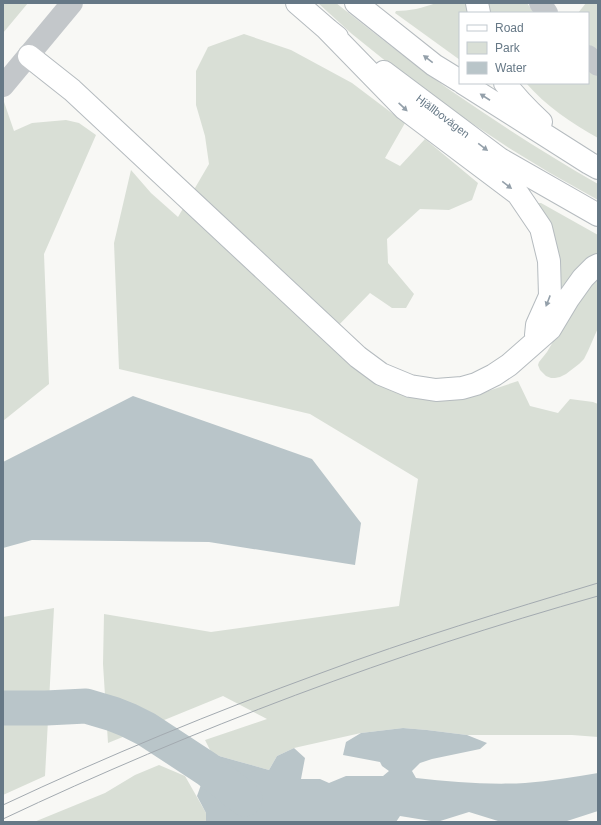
<svg xmlns="http://www.w3.org/2000/svg" width="601" height="825" font-family="Arial,sans-serif">
<style>
.green{fill:#d9dfd6}
.water{fill:#b9c5c9}
.lines{fill:none;stroke-linecap:round;stroke-linejoin:round}
.river{stroke:#b9c5c9;stroke-width:35}
.secondary-casing{stroke:#b5bbbf;stroke-width:24}
.minor{stroke:#c3c7ca;stroke-width:22}
.tertiary{stroke:#c3c7ca;stroke-width:22}
.secondary{stroke:#fff;stroke-width:22}
.tram{stroke:#a3aab0;stroke-width:1}
.oneway{fill:#94a0aa}
.labels{text-anchor:middle;stroke-width:4;stroke-linejoin:round;paint-order:stroke}
.street-label{font-size:11px;fill:#667886;stroke:#fff}
</style>
<rect width="100%" height="100%" fill="#f8f8f5"/>
<path class="green" d="M3,3H28L3,33Z
M318,3H336C373,32 409,61 447,88C496,122 546,154 598,184V200L550,173L509,148L449,108L398,71L352,34Z
M436,3H468L469,13H460V60L395,13L396,11C409,11 423,8 436,3Z
M487,3H527L534,13H488Z
M586,3H598V53L588,45V13H578Z
M244,34L291,50L352,83L405,123L385,158L400,166L425,139L478,183L472,200L449,210L420,209L387,239L388,263L414,294L406,308H392L370,293L333,331L377,371L476,395L518,381L530,406L558,413L570,399L593,402L598,404V737L572,735H467L427,730L403,728L361,733L294,748L277,756L269,770L212,754L205,740L267,719L223,696L108,743L103,664L104,614L211,632L399,606L418,479L310,414L119,369L114,243L131,170L151,193L178,217L209,164L205,136L196,105V71L208,47Z
M588,66L598,75V138C571,123 546,106 526,83H588Z
M3,99L14,131L32,123L66,120L79,123L96,135L44,254L49,384L3,421Z
M538,203H541L598,235V255L572,276L562,287H560L538,204Z
M598,278V328L588,351L584,359L579,364L566,374L560,377L555,378H551L546,376L540,370L538,365L539,362L547,352L578,299Z
M54,608L45,776L3,795V617Z
M159,765L185,776L206,813V822H34L105,793L135,775Z"/>
<path class="water" d="M133,396L312,459L361,523L355,565L209,542L32,540L3,548V462Z
M403,728L427,730L467,735L487,743L480,749L432,759L420,763L412,771L416,778C452,782 489,785 525,783C550,781 574,777 598,773V811L564,822H498V821L469,812L437,822L400,816L396,822H206V813L197,796L212,754L269,770L277,756L294,748L305,758L301,779H320L329,783L346,776H383L389,771L382,766L380,762L343,755L346,742L361,733Z"/>
<g class="lines">
<path class="river" d="M3,708H46L86,706L113,714L128,720L146,729L207,769L245,799"/>
<defs>
<path id="secondary" d="M297,3L327,29L337,37
M356,3L434,65L460,81
M477,3L479,13
M327,29L405,109L518,194L541,228L549,261L550,296L537,325L536,335
M29,56L72,90L358,357L381,374L410,386L436,390L462,388L476,384L494,375L509,365L550,329L568,299L583,278L594,267L598,265
M384,72L500,159L598,215
M463,83L589,163L598,168
M505,83C516,98 528,110 541,122"/>
</defs>
<use href="#secondary" class="secondary-casing"/>
<path class="minor" d="M540,3L547,13
M588,56L598,65"/>
<path class="tertiary" d="M3,86L72,3"/>
<use href="#secondary" class="secondary"/>
<path class="tram" d="M3,805C107,756 214,712 321,673C412,639 505,611 598,583
M3,819C193,729 395,653 598,596"/>
</g>
<defs><path id="oneway-solid" d="M-6-.8H1V-3.2L6.5 0L1 3.2V.8H-6Z"/></defs>
<g class="oneway">
<use href="#oneway-solid" transform="translate(428 59) rotate(-142)"/>
<use href="#oneway-solid" transform="translate(485 97) rotate(-147)"/>
<use href="#oneway-solid" transform="translate(403 107) rotate(43)"/>
<use href="#oneway-solid" transform="translate(483 147) rotate(37)"/>
<use href="#oneway-solid" transform="translate(507 185) rotate(37)"/>
<use href="#oneway-solid" transform="translate(548 301) rotate(111)"/>
</g>
<g class="labels">
<g class="street-label">
<text transform="translate(443 116) rotate(37)" y="4">Hjällbovägen</text>
</g>
</g>
<rect width="601" height="825" fill="none" stroke="#667886" stroke-width="8"/>
<rect x="459" y="12" width="130" height="72" fill="#ffffff" stroke="#c2c9cf"/>
<rect x="467" y="25" width="20" height="6" fill="#ffffff" stroke="#c2c9cf"/>
<text x="495" y="32" font-size="12" fill="#667886">Road</text>
<rect x="467" y="42" width="20" height="12" fill="#d9dfd6" stroke="#c2c9cf"/>
<text x="495" y="52" font-size="12" fill="#667886">Park</text>
<rect x="467" y="62" width="20" height="12" fill="#b9c5c9" stroke="#c2c9cf"/>
<text x="495" y="72" font-size="12" fill="#667886">Water</text>
</svg>
